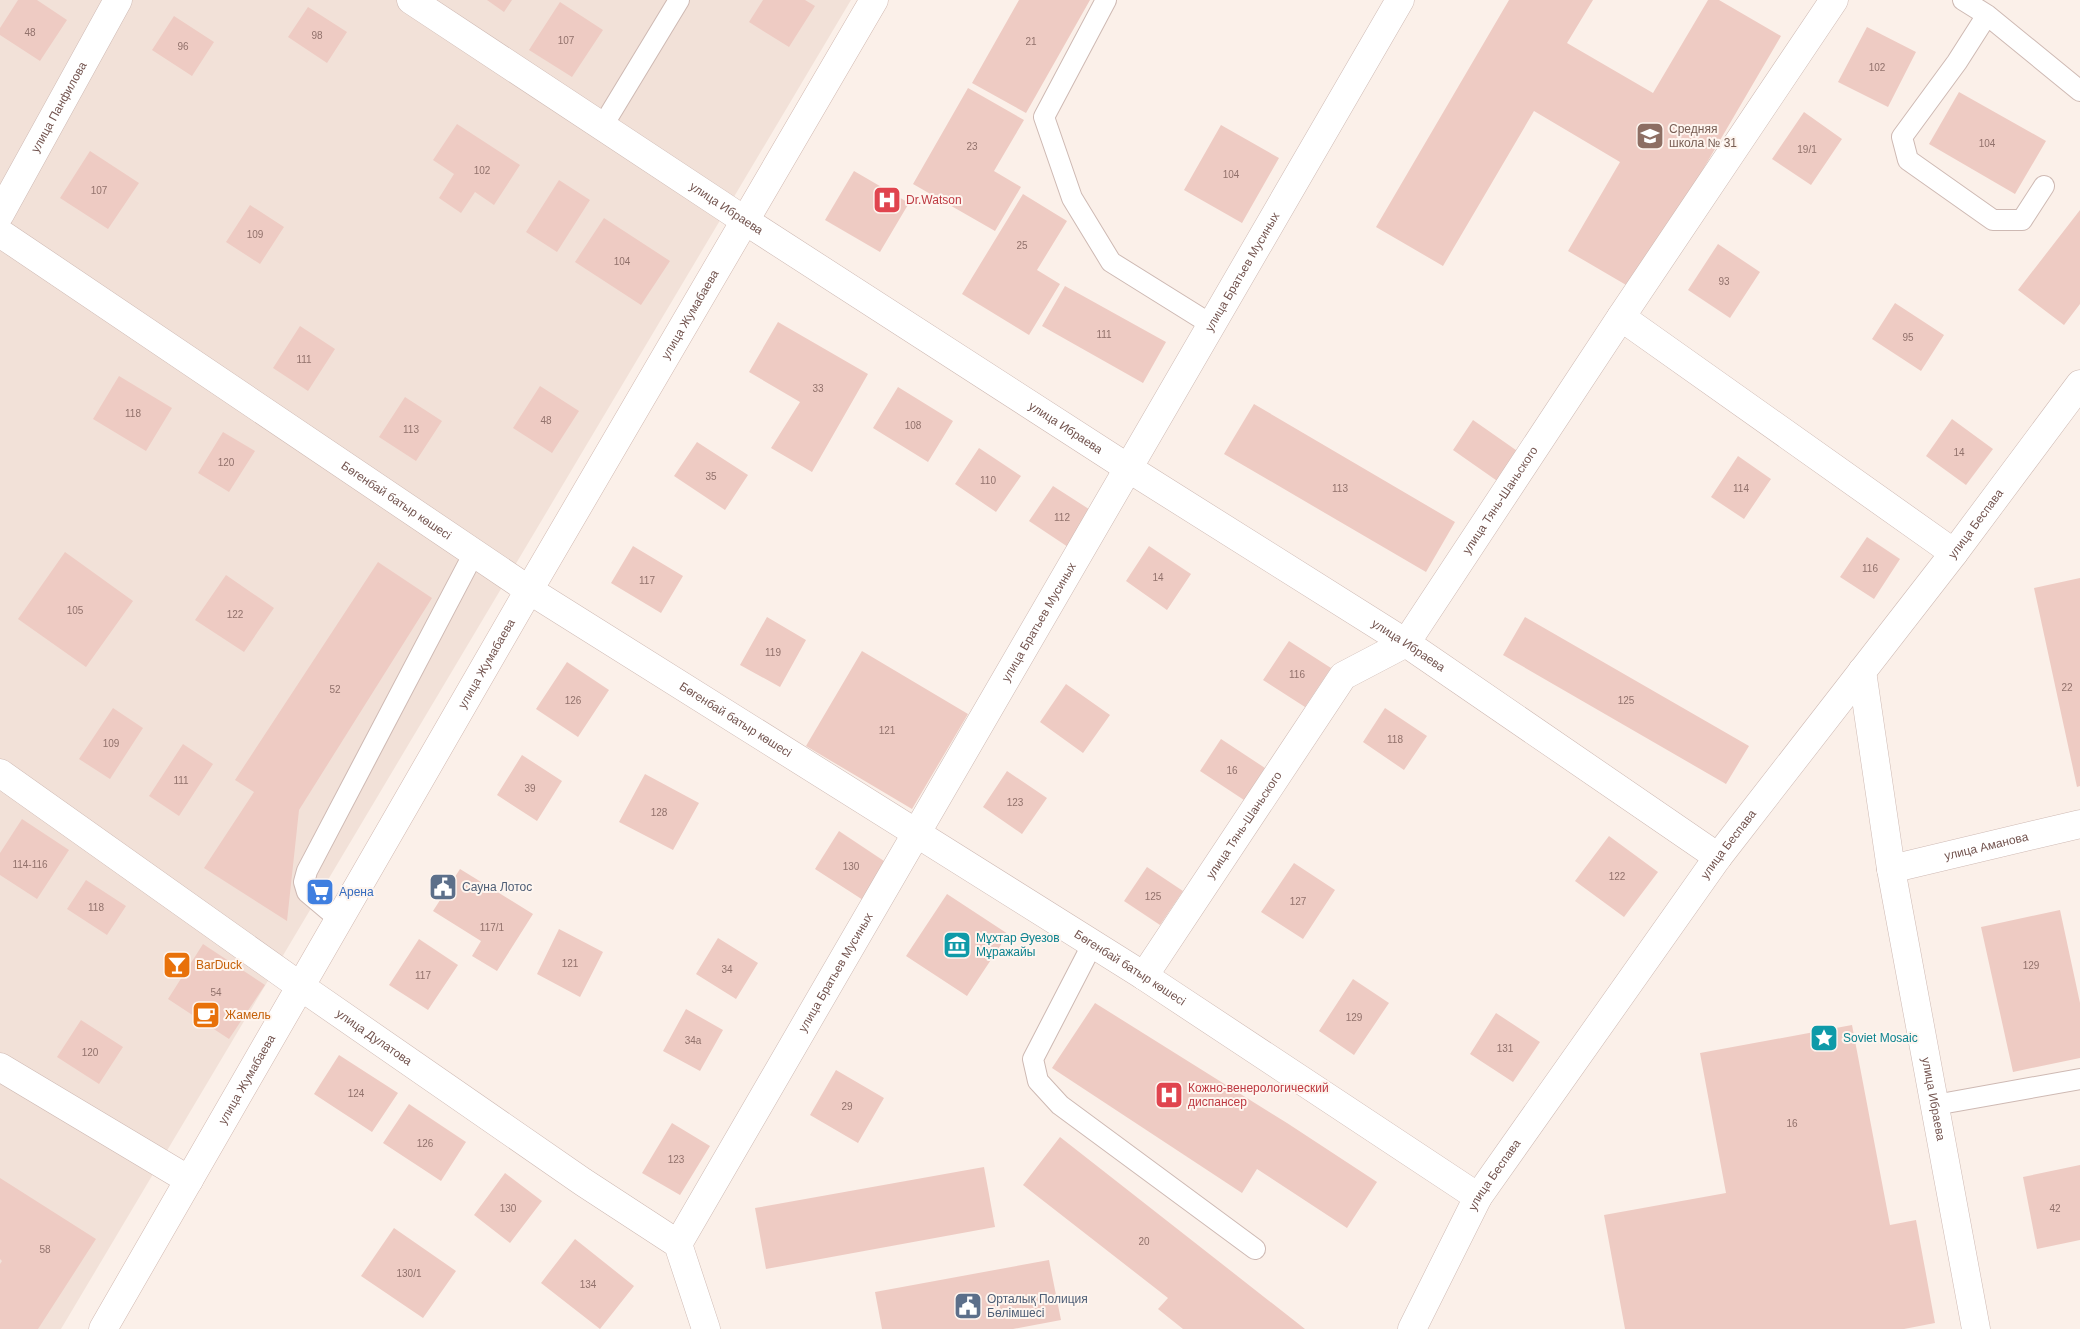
<svg xmlns="http://www.w3.org/2000/svg" width="2080" height="1329" font-family="Helvetica,sans-serif">
<style>
.residential{fill:#f2e1d8}
.building{fill:#eecbc3}
.lines{fill:none;stroke-linecap:round;stroke-linejoin:round}
.lane-casing{stroke:#ceb9b3;stroke-width:22}
.street-casing{stroke:#ceb9b3;stroke-width:29}
.secondary-casing{stroke:#d1b8b0;stroke-width:29}
.lane{stroke:#fff;stroke-width:20}
.street{stroke:#fff;stroke-width:28}
.secondary{stroke:#fff;stroke-width:28}
.labels{text-anchor:middle;stroke-width:4;stroke-linejoin:round;paint-order:stroke}
.number-label{font-size:10px;fill:#92726c}
.street-label{font-size:12px;fill:#73544f;stroke:#fef5ef}
.education-label{font-size:12px;fill:#785e54;stroke:#fef5ef;text-anchor:start}
.health-label{font-size:12px;fill:#be3a42;stroke:#fef5ef;text-anchor:start}
.service-label{font-size:12px;fill:#4e5e75;stroke:#fef5ef;text-anchor:start}
.shop-label{font-size:12px;fill:#366cbe;stroke:#fef5ef;text-anchor:start}
.culture-label{font-size:12px;fill:#0d838f;stroke:#fef5ef;text-anchor:start}
.food-label{font-size:12px;fill:#c56008;stroke:#fef5ef;text-anchor:start}
</style>
<rect width="100%" height="100%" fill="#fbf0e9"/>
<path class="residential" d="M0,0H851L61,1329H0Z"/>
<path class="building" d="M18,0H37L67,20L40,61L0,35V28Z
M487,0H512L504,12Z
M763,0H805L815,6L789,47L749,22Z
M1019,0H1090L1026,113L972,83Z
M1509,0H1593L1567,43L1653,93L1708,0H1719L1781,36L1633,289L1568,251L1620,162L1534,111L1443,266L1376,227Z
M560,2L603,30L572,77L529,50Z
M308,7L347,32L327,63L288,37Z
M174,16L214,42L192,76L152,50Z
M1867,27L1916,52L1888,107L1838,82Z
M968,88L1024,120L994,171L1021,187L995,231L913,184Z
M1959,92L2046,141L2015,194L1929,144Z
M1804,112L1842,139L1811,185L1772,159Z
M457,124L520,165L494,205L475,192L461,213L439,198L454,174L433,160Z
M1221,125L1279,158L1242,223L1184,190Z
M90,151L139,183L108,229L60,198Z
M854,171L909,203L880,252L825,220Z
M559,180L590,200L557,252L526,232Z
M1023,194L1067,221L1037,270L1060,284L1029,335L962,294Z
M250,205L284,227L260,264L226,242Z
M2080,210V304L2064,325L2018,290Z
M604,218L670,261L641,305L575,262Z
M1718,244L1760,272L1730,318L1688,290Z
M1065,286L1166,342L1143,383L1042,326Z
M1895,303L1944,335L1921,371L1872,339Z
M778,322L868,374L812,472L771,448L800,402L749,372Z
M300,326L335,349L308,391L273,368Z
M119,376L172,408L146,451L93,419Z
M540,386L579,411L552,453L513,428Z
M898,387L953,421L928,462L873,428Z
M405,397L442,421L416,461L379,437Z
M1254,404L1455,522L1426,572L1224,454Z
M1952,419L1993,449L1966,485L1926,456Z
M1473,420L1523,455L1503,485L1453,450Z
M223,432L255,451L229,492L198,473Z
M697,442L748,475L725,510L674,476Z
M979,448L1021,476L996,512L955,484Z
M1738,456L1771,479L1744,519L1711,497Z
M1053,486L1095,513L1071,549L1029,521Z
M1867,537L1900,559L1874,599L1840,577Z
M633,546L683,576L661,613L611,583Z
M1149,546L1191,574L1167,610L1126,581Z
M65,552L133,601L86,667L18,619Z
M378,562L432,598L299,810L287,921L204,868L254,792L235,780Z
M226,575L274,608L244,652L195,620Z
M2080,578V786L2077,787L2034,588Z
M767,617L806,640L780,687L740,665Z
M1525,617L1749,746L1726,784L1503,655Z
M1289,641L1331,668L1305,707L1263,680Z
M862,651L968,714L912,809L806,746Z
M567,662L609,690L578,737L536,709Z
M1066,684L1110,715L1083,753L1040,722Z
M113,708L143,728L110,779L79,759Z
M1385,708L1427,736L1404,770L1363,742Z
M1221,739L1265,768L1244,800L1200,771Z
M183,744L213,764L179,816L149,796Z
M522,755L562,781L537,821L497,795Z
M1007,771L1047,798L1022,834L983,807Z
M645,774L699,803L673,850L619,822Z
M22,819L69,850L37,899L0,875V853Z
M839,831L887,863L863,900L815,869Z
M1609,836L1658,872L1624,917L1575,881Z
M1294,863L1335,890L1303,939L1261,912Z
M1147,867L1183,891L1160,925L1124,901Z
M460,869L533,914L497,971L472,956L481,941L433,911Z
M86,880L126,906L107,935L67,909Z
M947,894L1008,934L967,996L906,956Z
M2060,910L2080,1003V1058L2013,1072L1981,927Z
M559,929L603,952L580,997L537,974Z
M718,938L758,963L736,999L696,974Z
M419,939L458,965L428,1010L389,985Z
M203,944L265,985L229,1039L168,999Z
M1353,979L1389,1003L1354,1055L1319,1031Z
M1095,1003L1287,1123L1377,1182L1347,1228L1257,1169L1242,1193L1052,1068Z
M686,1009L723,1030L700,1071L663,1051Z
M1496,1013L1540,1042L1513,1082L1470,1054Z
M81,1020L123,1047L99,1084L57,1057Z
M1852,1025L1890,1225L1916,1220L1935,1323L1904,1329H1625L1604,1215L1726,1193L1700,1053Z
M339,1055L398,1093L372,1132L314,1094Z
M836,1070L884,1098L858,1143L810,1115Z
M409,1104L466,1142L441,1181L383,1143Z
M672,1123L710,1146L680,1195L642,1173Z
M1060,1137L1305,1329H1183L1158,1309L1168,1298L1023,1185Z
M2080,1165V1240L2037,1249L2023,1177Z
M984,1167L995,1227L766,1269L755,1208Z
M505,1173L542,1201L510,1243L474,1215Z
M0,1178L96,1239L38,1329H0V1264L2,1261L0,1259Z
M394,1228L456,1271L423,1318L361,1276Z
M575,1239L634,1286L600,1329L541,1283Z
M1049,1260L1061,1320L1013,1329H882L875,1292Z"/>
<g class="lines">
<defs>
<path id="lane" d="M1106,0L1044,117L1072,198L1111,262L1212,325
M1963,0L1987,15L2080,91
M1987,15L1957,62L1902,137L1908,160L1993,220H2022L2044,186
M602,127L679,0
M339,919L307,892L304,882L307,871L474,553
M1093,943L1033,1059L1038,1081L1060,1105L1255,1249
M1935,1105L2080,1079"/>
<g id="street">
<path id="s1" d="M411,0L744,220L1128,468L1406,643L1718,857"/>
<path id="s2" d="M0,214L118,0"/>
<path id="s3" d="M0,233L529,590L1144,976L1478,1197"/>
<path d="M1621,317L1954,553"/>
<path id="s4" d="M1862,671L1891,869L1976,1329"/>
<path id="s5" d="M0,773L300,986L583,1182L678,1244L706,1329"/>
<path id="s6" d="M1891,869L2080,824"/>
<path id="s7" d="M1144,976L1343,676L1406,643L1621,317L1834,0"/>
<path d="M0,1067L189,1180"/>
<path id="s8" d="M678,1244L1400,0"/>
<path id="s9" d="M1412,1329L1478,1197L1718,857L1954,553L2080,384"/>
</g>
<g id="secondary">
<path id="s10" d="M103,1329L529,590L874,0"/>
</g>
</defs>
<use href="#lane" class="lane-casing"/>
<use href="#street" class="street-casing"/>
<use href="#secondary" class="secondary-casing"/>
<use href="#lane" class="lane"/>
<use href="#street" class="street"/>
<use href="#secondary" class="secondary"/>
</g>
<defs>
<symbol id="school-square" viewBox="-11 -11 22 22"><rect x="-9" y="-9" width="18" height="18" rx="4" fill="#8d6e63" stroke="#fef5ef"/><path d="M0-5L7-2L0 1L-7-2ZM-4 1L0 2.5L4 1V4Q0 6-4 4Z" fill="#fff"/></symbol>
<symbol id="hospital-square" viewBox="-11 -11 22 22"><rect x="-9" y="-9" width="18" height="18" rx="4" fill="#e0444e" stroke="#fef5ef"/><path d="M-5-5h3v3.5h4V-5h3V5h-3V1.5h-4V5h-3Z" fill="#fff"/></symbol>
<symbol id="civic-square" viewBox="-11 -11 22 22"><rect x="-9" y="-9" width="18" height="18" rx="4" fill="#5c6f8a" stroke="#fef5ef"/><path d="M-.6-6.5H3V-4.5H.6V-3L4-1V1h2V6H-6V1h2V-1L-.6-3ZM-1.2 2.5V6h2.4V2.5Z" fill="#fff"/></symbol>
<symbol id="supermarket-square" viewBox="-11 -11 22 22"><rect x="-9" y="-9" width="18" height="18" rx="4" fill="#3f7fe0" stroke="#fef5ef"/><path d="M-6-5.5h2.5l.6 2H6L4.5 2H-2.5L-4.4-4H-6ZM-1.5 3.2a1.3 1.3 0 1 0 .1 0ZM3 3.2a1.3 1.3 0 1 0 .1 0Z" fill="#fff"/></symbol>
<symbol id="museum-square" viewBox="-11 -11 22 22"><rect x="-9" y="-9" width="18" height="18" rx="4" fill="#0f9aa8" stroke="#fef5ef"/><path d="M0-6L6-3V-2H-6V-3ZM-5-1h2V3h-2ZM-1-1h2V3h-2ZM3-1h2V3H3ZM-6 4H6V6H-6Z" fill="#fff"/></symbol>
<symbol id="bar-square" viewBox="-11 -11 22 22"><rect x="-9" y="-9" width="18" height="18" rx="4" fill="#e8710a" stroke="#fef5ef"/><path d="M-6-5H6L.8 .8V4.5H3.5V6h-7V4.5H-.8V.8Z" fill="#fff"/></symbol>
<symbol id="cafe-square" viewBox="-11 -11 22 22"><rect x="-9" y="-9" width="18" height="18" rx="4" fill="#e8710a" stroke="#fef5ef"/><path d="M-5.5-4.5H6V0H3Q3 3.5 0 3.5H-2.5Q-5.5 3.5-5.5 0ZM3-3.2v2h1.7v-2ZM-6 4.5H4V6H-6Z" fill="#fff"/></symbol>
<symbol id="sight-square" viewBox="-11 -11 22 22"><rect x="-9" y="-9" width="18" height="18" rx="4" fill="#0f9aa8" stroke="#fef5ef"/><path d="M0-6L1.8-2.2L6-1.7L2.9 1.2L3.7 5.4L0 3.3L-3.7 5.4L-2.9 1.2L-6-1.7L-1.8-2.2Z" fill="#fff"/></symbol>
</defs>
<g fill-rule="evenodd">
<use href="#school-square" x="1634" y="120" width="32" height="32"/>
<use href="#hospital-square" x="871" y="184" width="32" height="32"/>
<use href="#civic-square" x="427" y="871" width="32" height="32"/>
<use href="#supermarket-square" x="304" y="876" width="32" height="32"/>
<use href="#museum-square" x="941" y="929" width="32" height="32"/>
<use href="#bar-square" x="161" y="949" width="32" height="32"/>
<use href="#cafe-square" x="190" y="999" width="32" height="32"/>
<use href="#sight-square" x="1808" y="1022" width="32" height="32"/>
<use href="#hospital-square" x="1153" y="1079" width="32" height="32"/>
<use href="#civic-square" x="952" y="1290" width="32" height="32"/>
</g>
<g class="labels">
<g class="number-label">
<text x="30" y="36">48</text>
<text x="317" y="39">98</text>
<text x="566" y="44">107</text>
<text x="1031" y="45">21</text>
<text x="183" y="50">96</text>
<text x="1877" y="71">102</text>
<text x="1987" y="147">104</text>
<text x="972" y="150">23</text>
<text x="1807" y="153">19/1</text>
<text x="482" y="174">102</text>
<text x="1231" y="178">104</text>
<text x="99" y="194">107</text>
<text x="255" y="238">109</text>
<text x="1022" y="249">25</text>
<text x="622" y="265">104</text>
<text x="1724" y="285">93</text>
<text x="1104" y="338">111</text>
<text x="1908" y="341">95</text>
<text x="304" y="363">111</text>
<text x="818" y="392">33</text>
<text x="133" y="417">118</text>
<text x="546" y="424">48</text>
<text x="913" y="429">108</text>
<text x="411" y="433">113</text>
<text x="1959" y="456">14</text>
<text x="226" y="466">120</text>
<text x="711" y="480">35</text>
<text x="988" y="484">110</text>
<text x="1340" y="492">113</text>
<text x="1741" y="492">114</text>
<text x="1062" y="521">112</text>
<text x="1870" y="572">116</text>
<text x="1158" y="581">14</text>
<text x="647" y="584">117</text>
<text x="75" y="614">105</text>
<text x="235" y="618">122</text>
<text x="773" y="656">119</text>
<text x="1297" y="678">116</text>
<text x="2067" y="691">22</text>
<text x="335" y="693">52</text>
<text x="573" y="704">126</text>
<text x="1626" y="704">125</text>
<text x="887" y="734">121</text>
<text x="1395" y="743">118</text>
<text x="111" y="747">109</text>
<text x="1232" y="774">16</text>
<text x="181" y="784">111</text>
<text x="530" y="792">39</text>
<text x="1015" y="806">123</text>
<text x="659" y="816">128</text>
<text x="30" y="868">114-116</text>
<text x="851" y="870">130</text>
<text x="1617" y="880">122</text>
<text x="1153" y="900">125</text>
<text x="1298" y="905">127</text>
<text x="96" y="911">118</text>
<text x="492" y="931">117/1</text>
<text x="570" y="967">121</text>
<text x="2031" y="969">129</text>
<text x="727" y="973">34</text>
<text x="423" y="979">117</text>
<text x="216" y="996">54</text>
<text x="1354" y="1021">129</text>
<text x="693" y="1044">34а</text>
<text x="1505" y="1052">131</text>
<text x="90" y="1056">120</text>
<text x="356" y="1097">124</text>
<text x="847" y="1110">29</text>
<text x="1792" y="1127">16</text>
<text x="425" y="1147">126</text>
<text x="676" y="1163">123</text>
<text x="508" y="1212">130</text>
<text x="2055" y="1212">42</text>
<text x="1144" y="1245">20</text>
<text x="45" y="1253">58</text>
<text x="409" y="1277">130/1</text>
<text x="588" y="1288">134</text>
</g>
<g class="street-label">
<text dy="4" stroke="none"><textPath href="#s2" startOffset="122">улица Панфилова</textPath></text>
<text dy="4" stroke="none"><textPath href="#s1" startOffset="378">улица Ибраева</textPath></text>
<text dy="4" stroke="none"><textPath href="#s8" startOffset="1124">улица Братьев Мусиных</textPath></text>
<text dy="4" stroke="none"><textPath href="#s10" startOffset="1172">улица Жумабаева</textPath></text>
<text dy="4" stroke="none"><textPath href="#s1" startOffset="782">улица Ибраева</textPath></text>
<text dy="4" stroke="none"><textPath href="#s3" startOffset="478">Бөгенбай батыр көшесі</textPath></text>
<text dy="4" stroke="none"><textPath href="#s7" startOffset="602">улица Тянь-Шаньского</textPath></text>
<text dy="4" stroke="none"><textPath href="#s9" startOffset="985">улица Беспава</textPath></text>
<text dy="4" stroke="none"><textPath href="#s8" startOffset="719">улица Братьев Мусиных</textPath></text>
<text dy="4" stroke="none"><textPath href="#s1" startOffset="1188">улица Ибраева</textPath></text>
<text dy="4" stroke="none"><textPath href="#s10" startOffset="768">улица Жумабаева</textPath></text>
<text dy="4" stroke="none"><textPath href="#s3" startOffset="882">Бөгенбай батыр көшесі</textPath></text>
<text dy="4" stroke="none"><textPath href="#s7" startOffset="181">улица Тянь-Шаньского</textPath></text>
<text dy="4" stroke="none"><textPath href="#s9" startOffset="580">улица Беспава</textPath></text>
<text dy="4" stroke="none"><textPath href="#s6" startOffset="98">улица Аманова</textPath></text>
<text dy="4" stroke="none"><textPath href="#s3" startOffset="1348">Бөгенбай батыр көшесі</textPath></text>
<text dy="4" stroke="none"><textPath href="#s8" startOffset="314">улица Братьев Мусиных</textPath></text>
<text dy="4" stroke="none"><textPath href="#s5" startOffset="458">улица Дулатова</textPath></text>
<text dy="4" stroke="none"><textPath href="#s10" startOffset="288">улица Жумабаева</textPath></text>
<text dy="4" stroke="none"><textPath href="#s4" startOffset="434">улица Ибраева</textPath></text>
<text dy="4" stroke="none"><textPath href="#s9" startOffset="175">улица Беспава</textPath></text>
</g>
<g class="education-label">
<text x="1669" y="133">Средняя<tspan x="1669" dy="14">школа № 31</tspan></text>
</g>
<g class="health-label">
<text x="906" y="204">Dr.Watson</text>
<text x="1188" y="1092">Кожно-венерологический<tspan x="1188" dy="14">диспансер</tspan></text>
</g>
<g class="service-label">
<text x="462" y="891">Сауна Лотос</text>
<text x="987" y="1303">Орталық Полиция<tspan x="987" dy="14">Бөлімшесі</tspan></text>
</g>
<g class="shop-label">
<text x="339" y="896">Арена</text>
</g>
<g class="culture-label">
<text x="976" y="942">Мұхтар Әуезов<tspan x="976" dy="14">Мұражайы</tspan></text>
<text x="1843" y="1042">Soviet Mosaic</text>
</g>
<g class="food-label">
<text x="196" y="969">BarDuck</text>
<text x="225" y="1019">Жамель</text>
</g>
</g>
</svg>
